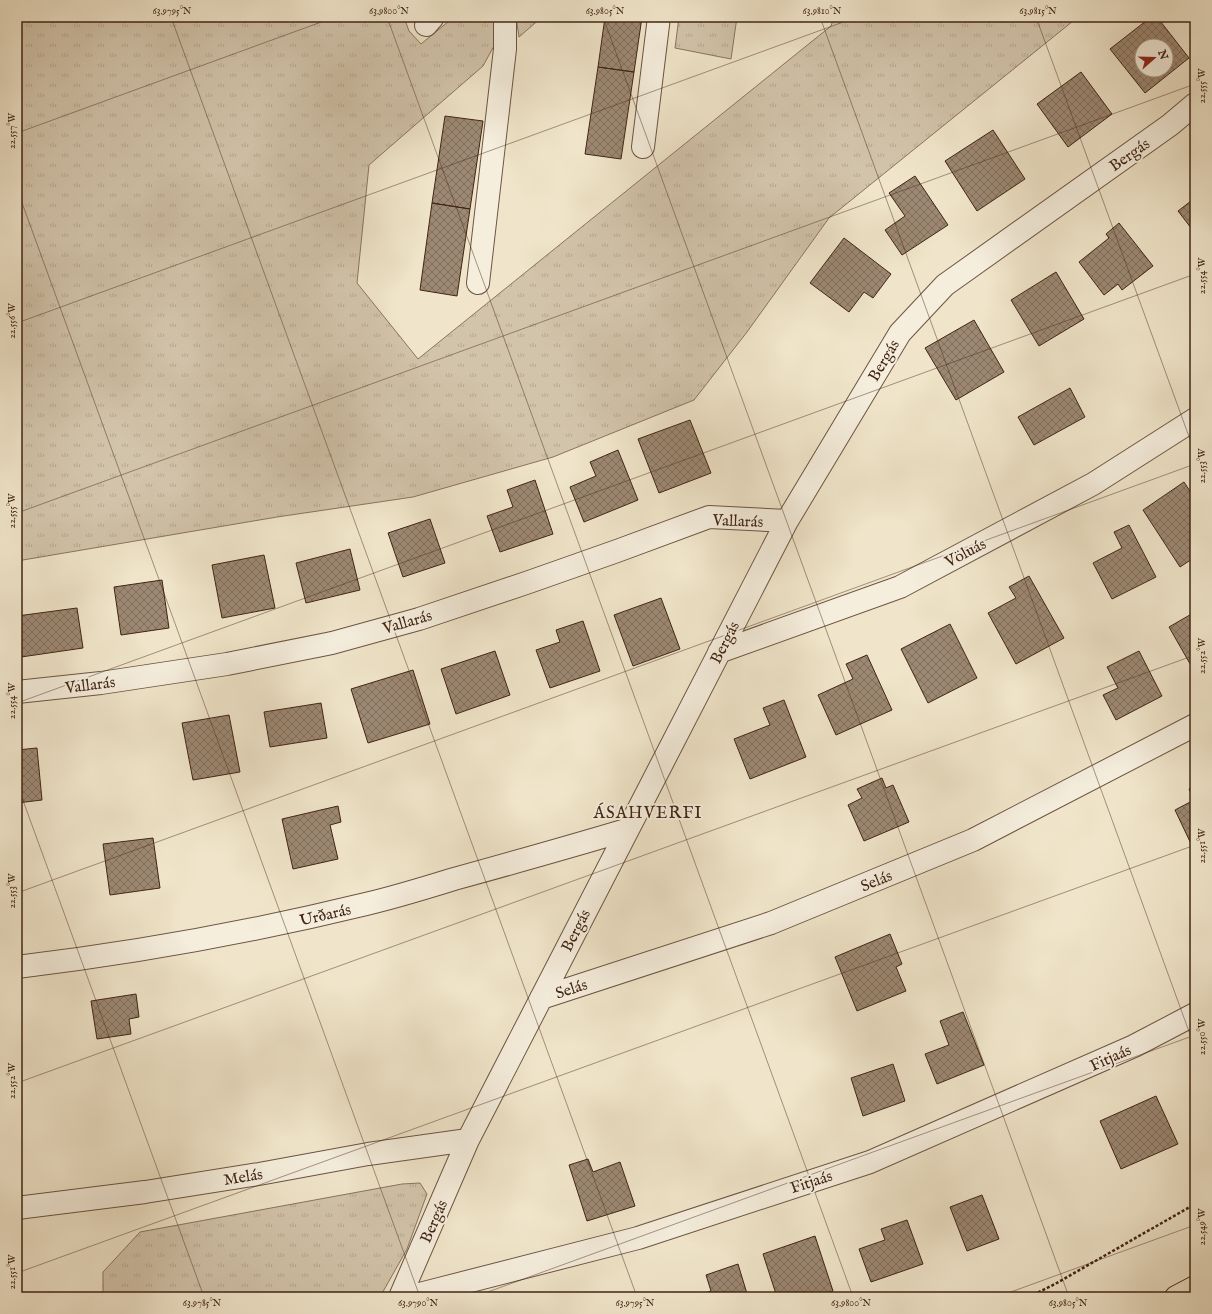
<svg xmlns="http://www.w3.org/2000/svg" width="1212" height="1314" font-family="'IM FELL English',serif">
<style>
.grass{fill:url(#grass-tufts);stroke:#8a7460}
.building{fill:url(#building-cross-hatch);stroke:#412415;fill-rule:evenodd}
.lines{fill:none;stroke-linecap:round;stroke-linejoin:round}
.minor-casing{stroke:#6d5442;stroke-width:24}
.major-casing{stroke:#412415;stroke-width:24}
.path{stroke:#412415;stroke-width:2.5;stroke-dasharray:3 2;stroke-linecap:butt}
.minor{stroke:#f5eedd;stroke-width:22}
.major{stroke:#f0e5ca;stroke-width:22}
.ticks{fill:none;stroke:#412415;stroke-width:1;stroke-opacity:0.45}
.labels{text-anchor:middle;stroke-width:4;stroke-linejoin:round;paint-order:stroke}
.street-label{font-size:16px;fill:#412415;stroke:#f5eedd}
.neighbourhood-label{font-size:17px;letter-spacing:1px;fill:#412415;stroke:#f5eedd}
.neatline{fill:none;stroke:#412415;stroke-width:1.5}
.ticks-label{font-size:10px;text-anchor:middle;fill:#412415}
</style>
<defs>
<pattern id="grass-tufts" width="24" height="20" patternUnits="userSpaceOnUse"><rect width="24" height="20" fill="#d2c4ab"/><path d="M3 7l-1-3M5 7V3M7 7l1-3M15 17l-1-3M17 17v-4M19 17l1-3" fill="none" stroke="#b6a892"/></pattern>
<pattern id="building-cross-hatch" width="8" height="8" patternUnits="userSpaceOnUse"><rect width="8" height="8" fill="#9c8873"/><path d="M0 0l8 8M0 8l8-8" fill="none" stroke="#816f5d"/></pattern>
</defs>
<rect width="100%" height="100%" fill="#f0e5ca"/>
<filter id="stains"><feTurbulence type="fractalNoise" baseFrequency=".005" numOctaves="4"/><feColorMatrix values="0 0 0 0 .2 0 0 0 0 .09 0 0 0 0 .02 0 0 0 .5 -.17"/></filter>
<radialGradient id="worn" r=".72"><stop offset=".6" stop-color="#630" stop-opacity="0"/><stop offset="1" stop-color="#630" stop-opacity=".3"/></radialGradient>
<path class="grass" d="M17,17H404L409,31L421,44L454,17H494L495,25V44L483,66L369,165L357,283L418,359L831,26L834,17H1078L829,218L747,332L694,400L553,457L413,497L277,517L17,561Z
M516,17H542L519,37Z
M679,17H737L731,59L675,48Z
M420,1183L427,1194L407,1249L380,1297H103V1272L140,1232L402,1184Z"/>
<path class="building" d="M605,17H642L634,72L598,67Z
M763,17H784V20Z
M1151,17H1157L1189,58L1145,93L1110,49ZM1142,46H1166V70H1142Z
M598,67L634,72L621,159L585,154Z
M1081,72L1112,114L1068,147L1037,104Z
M445,116L483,121L470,209L432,203Z
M993,130L1025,179L977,211L945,161Z
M915,176L948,225L902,255L885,230L905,216L889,193Z
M1195,198V233L1178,211Z
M432,203L470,209L457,296L420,290Z
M1119,223L1153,266L1122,290L1118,284L1104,295L1079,262L1109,238L1106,234Z
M844,238L891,274L873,298L864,292L849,312L810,283Z
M1056,272L1084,319L1039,346L1011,300Z
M974,320L1004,372L956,400L925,348Z
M1070,388L1085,417L1034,445L1018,417Z
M690,420L711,473L659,493L638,439Z
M618,450L638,500L584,522L570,487L596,476L590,462Z
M535,480L553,534L500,552L487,516L513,507L507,490Z
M1184,482L1195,499V557L1180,567L1143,510Z
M430,519L445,563L403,577L388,533Z
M1129,525L1156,577L1112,599L1093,563L1122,548L1114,532Z
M350,549L360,590L306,603L296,563Z
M264,555L275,608L222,618L212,565Z
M1029,576L1064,638L1016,664L988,613L1016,598L1009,587Z
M162,580L169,628L121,635L114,587Z
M661,598L680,649L633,666L614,615Z
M77,608L83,648L21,657L17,633V616Z
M1195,612V668L1193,669L1169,627Z
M583,621L600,671L550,688L536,650L560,642L556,630Z
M950,624L977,678L928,703L901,649Z
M495,651L510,695L456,714L441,669Z
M1139,651L1162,696L1116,720L1103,695L1118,688L1107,667Z
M867,655L892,710L836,735L818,695L853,679L846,664Z
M413,670L430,724L368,743L351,689Z
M784,700L806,757L750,779L734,739L770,725L763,708Z
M321,703L327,738L270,747L264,712Z
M229,715L240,772L193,780L182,723Z
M37,748L42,800L17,803V750Z
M882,778L886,788L893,785L909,822L864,841L848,805L862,798L857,789Z
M1195,786V847L1193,848L1175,810L1194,800L1189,789Z
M338,806L341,822L330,825L338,859L293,869L282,819Z
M153,838L160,888L110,895L103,844Z
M890,934L902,964L896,967L906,991L857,1011L835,957Z
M136,994L139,1017L129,1019L131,1034L97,1039L91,1001Z
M963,1012L984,1065L937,1084L925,1054L949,1045L940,1021Z
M893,1064L905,1101L863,1116L851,1078Z
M1156,1096L1178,1144L1121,1169L1100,1121Z
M588,1159L593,1172L620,1162L635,1206L587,1221L569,1165Z
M982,1195L999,1239L967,1251L950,1207Z
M907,1220L923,1264L871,1282L859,1249L885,1240L881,1229Z
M815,1236L833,1291L816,1297H777L763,1254Z
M738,1264L748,1297H693L711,1291L706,1275Z"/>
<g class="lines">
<defs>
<path id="minor" d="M426,25L433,17
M643,147L659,17
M478,283L505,49V17
M719,652L900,587L1093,484L1195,419
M17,692L101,683L227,664L332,643L419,619L529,582L617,551L709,517L787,521
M17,967C135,953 251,932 366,904C396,897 425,888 454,879C512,863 569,847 626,830
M541,998L771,923L973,840L1195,725
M17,1208L145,1192L259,1174L368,1154L468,1140
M400,1297L468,1140L787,521L900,333L945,285L1170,125L1195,104
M408,1297L638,1238L870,1162L1134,1046L1195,1014"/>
<path id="major" d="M1176,1297L1195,1287"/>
</defs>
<use href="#minor" class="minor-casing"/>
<use href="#major" class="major-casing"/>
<path class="path" d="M1029,1297L1055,1284L1195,1204"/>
<use href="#minor" class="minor"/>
<use href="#major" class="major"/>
</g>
<path class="ticks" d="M171,17L637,1297M387,17L853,1297M603,17L1069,1297M820,17L1195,1048M1036,17L1195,453M17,133L335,17M17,189L420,1297M17,323L857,17M17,513L1195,84M17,703L1195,274M17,784L204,1297M17,893L1195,464M17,1083L1195,655M17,1273L1195,845M474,1297L1195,1035M997,1297L1195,1225"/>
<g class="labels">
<g class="street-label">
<text transform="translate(1129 154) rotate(-35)" y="6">Bergás</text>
<text transform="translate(883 360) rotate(-59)" y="6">Bergás</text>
<text transform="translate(738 520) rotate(2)" y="6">Vallarás</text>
<text transform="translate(965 552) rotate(-28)" y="6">Völuás</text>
<text transform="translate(407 621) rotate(-16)" y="6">Vallarás</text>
<text transform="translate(724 642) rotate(-63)" y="6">Bergás</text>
<text transform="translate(90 684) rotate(-7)" y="6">Vallarás</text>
<text transform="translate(876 880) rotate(-22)" y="6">Selás</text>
<text transform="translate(325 914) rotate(-13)" y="6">Urðarás</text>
<text transform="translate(575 930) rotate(-63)" y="6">Bergás</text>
<text transform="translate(571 988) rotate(-18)" y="6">Selás</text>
<text transform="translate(1110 1057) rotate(-24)" y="6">Fitjaás</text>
<text transform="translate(243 1176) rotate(-9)" y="6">Melás</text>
<text transform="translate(811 1181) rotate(-18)" y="6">Fitjaás</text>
<text transform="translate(433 1221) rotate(-66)" y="6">Bergás</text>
</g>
<g class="neighbourhood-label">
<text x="648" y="818">ÁSAHVERFI</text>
</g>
</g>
<rect width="1212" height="1314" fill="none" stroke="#f0e5ca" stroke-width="44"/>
<g transform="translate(1154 58) rotate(70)"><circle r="19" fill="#f5eedd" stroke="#ad9d8d"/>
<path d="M0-3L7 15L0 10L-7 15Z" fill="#8f2418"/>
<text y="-6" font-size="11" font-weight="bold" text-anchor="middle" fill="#412415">N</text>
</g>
<rect x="22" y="22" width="1168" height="1270" class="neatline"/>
<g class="ticks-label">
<text x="172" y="14">63.9795°N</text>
<text x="389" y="14">63.9800°N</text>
<text x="605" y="14">63.9805°N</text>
<text x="822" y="14">63.9810°N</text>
<text x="1038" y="14">63.9815°N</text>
<text transform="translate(1201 86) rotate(-90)" y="4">22.555°W</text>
<text transform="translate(11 131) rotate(-90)" y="4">22.557°W</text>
<text transform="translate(1201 276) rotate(-90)" y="4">22.554°W</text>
<text transform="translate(11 321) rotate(-90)" y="4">22.556°W</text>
<text transform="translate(1201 466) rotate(-90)" y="4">22.553°W</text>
<text transform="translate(11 511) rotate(-90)" y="4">22.555°W</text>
<text transform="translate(1201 656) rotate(-90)" y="4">22.552°W</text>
<text transform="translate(11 701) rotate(-90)" y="4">22.554°W</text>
<text transform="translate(1201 846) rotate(-90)" y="4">22.551°W</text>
<text transform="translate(11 891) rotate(-90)" y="4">22.553°W</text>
<text transform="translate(1201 1037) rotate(-90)" y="4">22.550°W</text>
<text transform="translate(11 1081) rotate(-90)" y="4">22.552°W</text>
<text transform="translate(1201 1227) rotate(-90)" y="4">22.549°W</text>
<text transform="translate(11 1272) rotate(-90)" y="4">22.551°W</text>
<text x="202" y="1306">63.9785°N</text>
<text x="418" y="1306">63.9790°N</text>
<text x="635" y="1306">63.9795°N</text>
<text x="851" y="1306">63.9800°N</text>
<text x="1068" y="1306">63.9805°N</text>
</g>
<rect width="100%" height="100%" filter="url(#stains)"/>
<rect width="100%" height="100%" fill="url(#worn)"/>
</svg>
